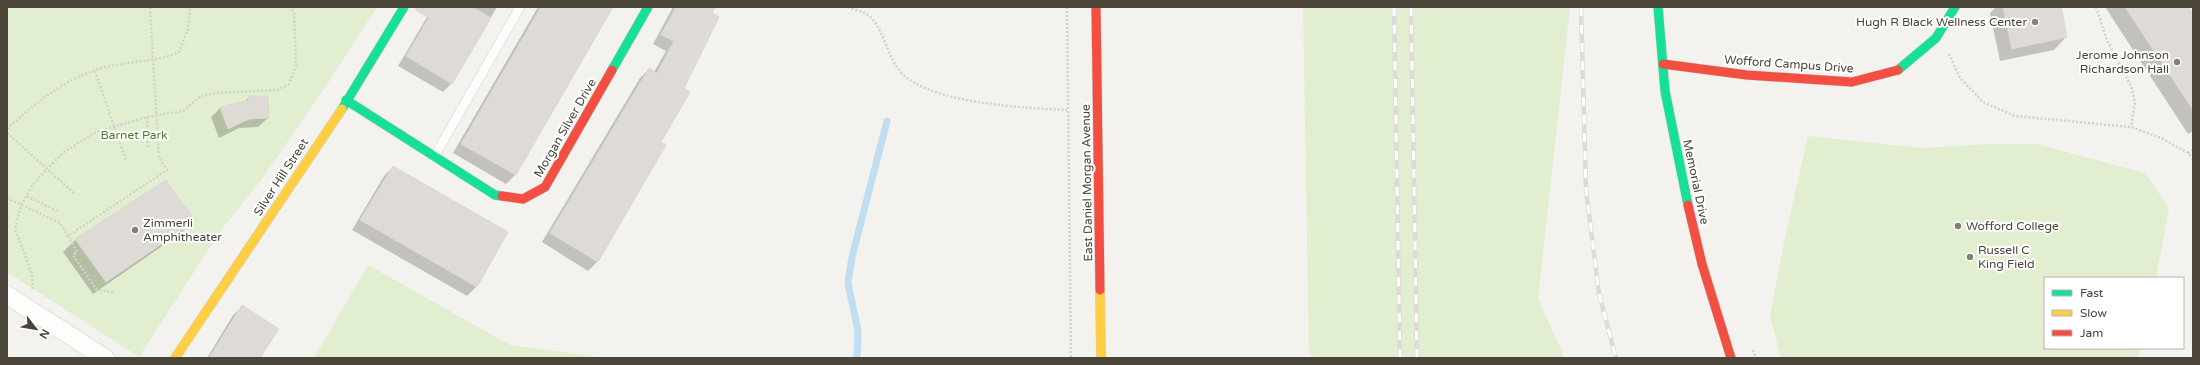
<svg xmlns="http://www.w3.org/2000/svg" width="2200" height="365" font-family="'Varela Round',sans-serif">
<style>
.green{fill:#e1eecf}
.shadow{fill:#0003}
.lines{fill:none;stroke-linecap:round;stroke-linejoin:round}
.stream{stroke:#c0ddf1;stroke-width:7}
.building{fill:#dedbd6;stroke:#dcd9d4}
.lane-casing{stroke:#d2d0cb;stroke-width:10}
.street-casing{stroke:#d2d0cb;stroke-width:19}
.fast-casing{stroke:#d3cfc5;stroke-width:10}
.slow-casing{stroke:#d3cfc5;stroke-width:10}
.jam-casing{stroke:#d3cfc5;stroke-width:10}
.path{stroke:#d3d2cc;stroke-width:2.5;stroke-dasharray:2 2;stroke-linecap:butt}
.lane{stroke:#fdfdfc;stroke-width:9}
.street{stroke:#fdfdfc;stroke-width:18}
.fast{stroke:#16e098;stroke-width:9}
.slow{stroke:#ffcf43;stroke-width:9}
.jam{stroke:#f24e42;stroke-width:9}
.rail-casing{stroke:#dbdbda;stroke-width:4.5}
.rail{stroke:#fff;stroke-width:3;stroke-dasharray:9;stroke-linecap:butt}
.poi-dot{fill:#868178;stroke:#fff;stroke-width:1.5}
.labels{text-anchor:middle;stroke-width:4;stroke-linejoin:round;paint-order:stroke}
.poi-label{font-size:12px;fill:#4b4439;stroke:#fff;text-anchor:start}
.street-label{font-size:12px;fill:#4b4439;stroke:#fff}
.park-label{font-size:12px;fill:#4a7f2a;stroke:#fff}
</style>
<rect width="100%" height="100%" fill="#f4f2ee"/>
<path class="green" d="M7,7H377L332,77L262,179L221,230L139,357L7,272Z
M1303,7H1570L1538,299L1565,358H1316L1309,354Z
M1808,136L1922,148L1992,144H2036L2145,173L2169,208L2156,278H2045V348H2142L2137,358H1781L1770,316L1785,237Z
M368,265L510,345L606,358H314Z"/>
<path class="shadow" d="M433,7H497L452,83L443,92L398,66Z
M538,7H612L515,175L506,184L453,153Z
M673,7H714L660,143L613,236L597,262L588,271L542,242L640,78L649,69L654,72L666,51L653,44Z
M1996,7H2060L2066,37L2054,50L2000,61L1990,13Z
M2105,7H2187L2193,16V131L2188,134Z
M249,97L268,118L258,127L239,128L219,138L211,117L220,108L243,103Z
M393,167L506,232L476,287L467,296L352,230L384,176Z
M193,221L181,233L93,294L63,252L76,239Z
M243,306L260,358H207L233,315Z"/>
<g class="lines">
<path class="stream" d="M857,358L858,331L848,283L852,257L887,121"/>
</g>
<path class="building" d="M416,7H472L491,18L452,84L406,56L429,18L416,10Z
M541,7H613L516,175L461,144Z
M676,7H715L712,13L719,17L684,88L690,92L661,142L666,145L598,262L550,233L649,68L657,73L674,41L661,35Z
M2003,7H2061L2067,37L2012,49Z
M2125,7H2188L2193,14V110Z
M248,96H268L269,118L249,119L228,129L220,107L249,100Z
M393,166L508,232L477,287L360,220Z
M166,180L195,221L106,282L75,239Z
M242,305L279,329L260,358H209Z"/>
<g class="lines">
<defs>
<path id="lane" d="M434,157L520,7"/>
<path id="street" d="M7,295L105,358"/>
<path id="fast" d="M1658,7L1665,91L1688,205
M612,70L648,7
M1898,70L1936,38L1955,7
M346,100L495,195L502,196
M342,109L404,7"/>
<path id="slow" d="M1100,290L1101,358
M175,358L342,109"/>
<path id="jam" d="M1096,7L1100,290
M1663,64L1747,75L1852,82L1898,70
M502,196L523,199L545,187L612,70
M1688,205L1702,264L1731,358"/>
</defs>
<use href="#lane" class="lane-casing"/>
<use href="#street" class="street-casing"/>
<use href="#fast" class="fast-casing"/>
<use href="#slow" class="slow-casing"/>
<use href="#jam" class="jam-casing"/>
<path class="path" d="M848,7C854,10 863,11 868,15C884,28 886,54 899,70C925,104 1027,108 1067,110
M1067,7L1071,358
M2096,7L2106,38L2131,86L2135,102L2131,127
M1949,54L1960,78L1983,102L2015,116L2131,127L2161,138L2188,153L2193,159
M95,71L126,161
M147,117L148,149
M7,129C36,102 71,74 110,66C133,61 157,62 179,52L188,29L190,7
M7,133L75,194
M2188,153L2193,150
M27,196L57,211
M7,198L60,223L68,236L167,170L159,158L150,7
M68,236L77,252L73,255L96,289L114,293
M33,289L32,274L15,229L21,205L34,183L47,169L64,152L96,132L147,117L183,111L201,96L215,93L278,90L289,84L296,66L294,13L291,7
M1753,350L1756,358"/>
<use href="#lane" class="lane"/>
<use href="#street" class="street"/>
<use href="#fast" class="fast"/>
<use href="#slow" class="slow"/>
<use href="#jam" class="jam"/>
<defs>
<path id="rail" d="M1394,7L1400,358
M1411,7L1417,358
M1581,7L1586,189L1599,294L1616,358"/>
</defs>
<use href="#rail" class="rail-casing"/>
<use href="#rail" class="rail"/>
</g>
<g class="poi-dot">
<circle cx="2035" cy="22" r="4"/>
<circle cx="2177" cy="62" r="4"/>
<circle cx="1958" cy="226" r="4"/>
<circle cx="135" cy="230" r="4"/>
<circle cx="1970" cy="257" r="4"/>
</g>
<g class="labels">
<g class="poi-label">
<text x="2027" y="26" text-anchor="end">Hugh R Black Wellness Center</text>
<text x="2169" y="59" text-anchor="end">Jerome Johnson<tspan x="2169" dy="14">Richardson Hall</tspan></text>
<text x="143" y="227">Zimmerli<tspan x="143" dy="14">Amphitheater</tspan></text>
<text x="1966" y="230">Wofford College</text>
<text x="1978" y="254">Russell C<tspan x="1978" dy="14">King Field</tspan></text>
</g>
<g class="street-label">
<text transform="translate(1789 64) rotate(4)" y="4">Wofford Campus Drive</text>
<text transform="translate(565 128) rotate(-60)" y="4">Morgan Silver Drive</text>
<text transform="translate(281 177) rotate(-57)" y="4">Silver Hill Street</text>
<text transform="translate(1696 182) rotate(78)" y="4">Memorial Drive</text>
<text transform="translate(1087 183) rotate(-91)" y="4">East Daniel Morgan Avenue</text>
</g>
<g class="park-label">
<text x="134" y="139">Barnet Park</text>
</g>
</g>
<rect width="2200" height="365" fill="none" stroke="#4b4439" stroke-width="16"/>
<rect x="2044" y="277" width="140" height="72" fill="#ffffff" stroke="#b7b4b0"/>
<rect x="2052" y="290" width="20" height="6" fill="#16e098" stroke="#b7b4b0"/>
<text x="2080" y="297" font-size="12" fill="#4b4439">Fast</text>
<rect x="2052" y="310" width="20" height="6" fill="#ffcf43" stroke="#b7b4b0"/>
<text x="2080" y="317" font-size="12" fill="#4b4439">Slow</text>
<rect x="2052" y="330" width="20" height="6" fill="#f24e42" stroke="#b7b4b0"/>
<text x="2080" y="337" font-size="12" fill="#4b4439">Jam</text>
<g transform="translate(36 329) rotate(121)" stroke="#ffffff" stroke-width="3" paint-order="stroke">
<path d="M0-3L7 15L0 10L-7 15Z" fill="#4b4439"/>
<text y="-6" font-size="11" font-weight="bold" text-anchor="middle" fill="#4b4439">N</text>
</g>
</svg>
